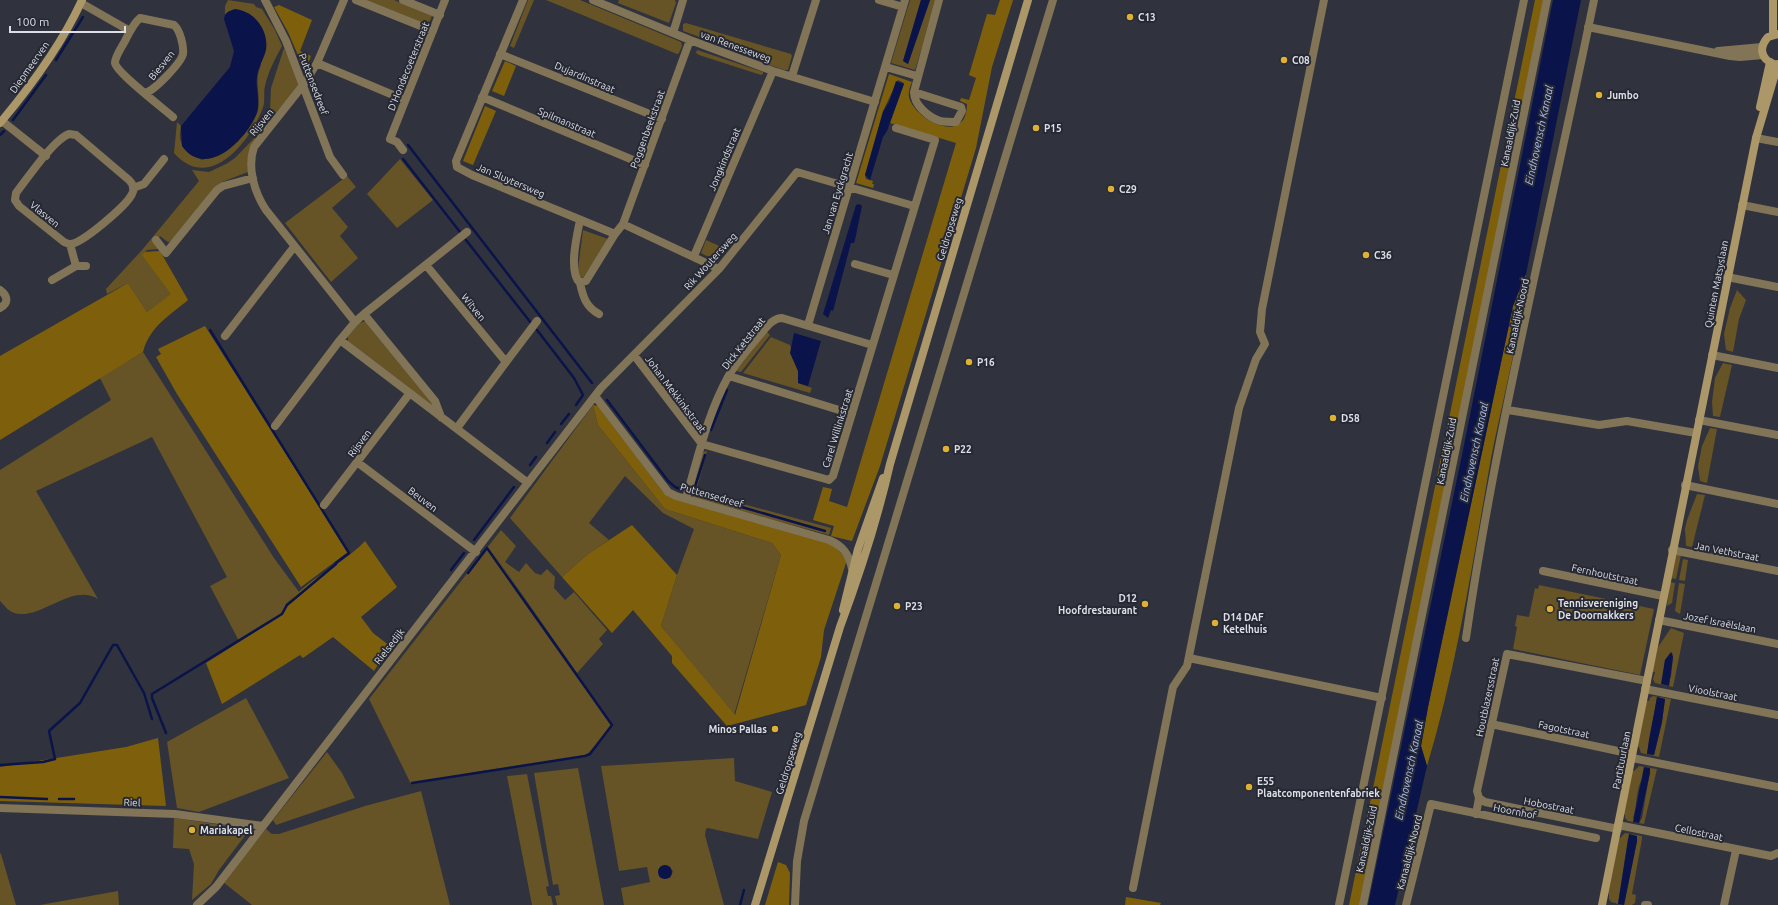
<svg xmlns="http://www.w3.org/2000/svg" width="1778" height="905" font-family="Ubuntu,sans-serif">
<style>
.green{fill:#665326;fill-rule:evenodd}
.forest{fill:#7e600c}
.water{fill:#0a144a}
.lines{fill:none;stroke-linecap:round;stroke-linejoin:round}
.stream{stroke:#0a144a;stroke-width:2.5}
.street{stroke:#817457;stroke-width:8}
.secondary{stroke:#ac9769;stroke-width:8}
.poi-dot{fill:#e0b034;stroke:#262933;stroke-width:1.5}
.labels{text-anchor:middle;stroke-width:4;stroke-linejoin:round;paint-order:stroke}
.poi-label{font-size:10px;font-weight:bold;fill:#dddfe6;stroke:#262933;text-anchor:start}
.street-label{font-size:10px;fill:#dddfe6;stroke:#262933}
.water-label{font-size:11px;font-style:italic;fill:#abbff4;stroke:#262933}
</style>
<rect width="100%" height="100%" fill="#30333d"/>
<path class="green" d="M228,0L254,4L256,7L262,9L275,30L282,46C275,59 268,72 265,86C263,94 266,102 262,110C249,143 209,193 174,153L177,122L181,126C177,147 186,151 202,160C208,158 215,158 220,155C235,149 257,119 258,104C260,88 254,82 261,65L229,11L225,15V6Z
M365,0H394L432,16L428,26Z
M528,0H534L514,48L510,46Z
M546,0H580L681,42L682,46L679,53L677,54Z
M619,0H675L676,3L669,23L618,3Z
M910,0H921L903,61L908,64L930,0H937L915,70L891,63Z
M686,23L791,54L792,56L788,70H784L767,64V61L683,31V24Z
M284,48L300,85L265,125L270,111L271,88Z
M697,50L763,72V74L761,75L699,55L696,53Z
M266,126C253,144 247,150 248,172L222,182L172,241L168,242L160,236L155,242L159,249L147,250L143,255L172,294L147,312L128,283L107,294L106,289L142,250L199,181L192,170L209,172L226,164L235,158Z
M400,159L433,200L397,228L367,194Z
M347,176L356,187L332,208L348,227L340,236L358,258L331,282L285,223Z
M583,230L608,239L583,278L577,276Z
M706,240L726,249L716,261L701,253Z
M1737,290L1746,300L1739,319L1733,352L1726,350L1724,334L1730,308Z
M366,321L434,403L433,406L348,342V336L359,323Z
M767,332L770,335L741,372L736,371L746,356Z
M771,337L790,345L798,371V383L812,388L810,393L743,373Z
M143,352L274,558L299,592L286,604L280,616L239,641L210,586L227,577L152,437L36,491L98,599C72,582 40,621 14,613C8,611 4,605 0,601V470L111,400L100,378Z
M1723,363L1732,365L1720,417L1713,416L1712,402L1715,378Z
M593,405L598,425L665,509L772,543L781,555L734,715L661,626L677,575L694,529L663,513L625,476L589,523L609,540L588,554L562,577L510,518Z
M1710,428L1717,429L1707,483L1700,481L1698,466L1702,446Z
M707,451L696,491L831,528L829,535L694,498L691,493L703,452Z
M1697,494L1705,495L1692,547L1686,546L1685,529L1687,520Z
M501,530L516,546L505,562L519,572L526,563L535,573L541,575L547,569L555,577L554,588L565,600L574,592L607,630L599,639L603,644L577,673L489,547L612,726L585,757L481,771L411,784L369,699Z
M1679,554L1681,555L1676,579L1671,578L1675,556Z
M1683,559L1688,560L1685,581L1679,580Z
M1670,582L1675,583L1672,603L1667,606Z
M1679,583L1685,584L1680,614L1675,611Z
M1539,585L1654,609L1640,675L1513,649L1517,627L1515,626L1517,615L1529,617L1535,588L1538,589Z
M1671,628L1684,633L1673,687L1655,683L1653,679L1655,672H1652L1658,647ZM1672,652L1673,657L1671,677L1662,684L1665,660Z
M1653,696L1671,699L1659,757L1641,753L1639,747L1637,746L1646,701H1649L1650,698ZM1657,697L1665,699L1662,722L1654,755L1647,754Z
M246,698L289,778L199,812L177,808L167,742Z
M327,752L342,773L355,798L276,825L273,820Z
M734,758L735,781L772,792L758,839L708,828L706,829L705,835L724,905H624L621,888L650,882L647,867L619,871L601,766ZM661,866L673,871L670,878H660L658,871Z
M1639,766L1657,769L1644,824L1628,821L1625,818V815L1623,814L1632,770L1634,771ZM1650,771L1642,818L1639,823L1633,818C1639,801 1634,781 1650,771Z
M578,768L604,905H557L555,896L560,895L558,884L553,885L534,773Z
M527,774L549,886L546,887L548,896H551L553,905H532L507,776Z
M421,791L450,905H252L223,882L266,829L272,834H279L365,806Z
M174,818L250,829L219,870L211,884L192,900L194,864L189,849L173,848Z
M1625,833L1642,836V839L1632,894L1636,895L1635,903L1632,905H1624L1637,841L1628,838L1618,904L1624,905L1611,902L1609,899V893H1607L1618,838H1620Z
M0,853L1,854L16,905H0Z
M118,891L119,905H40Z"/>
<path class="forest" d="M1000,0H1013L992,67L976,148L880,466L852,541L831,536L834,526L813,520L823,487L832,489L829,501L847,507L956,143L890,123L904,83L898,80L883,111L865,175L866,179L873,181L872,184H874L873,188L856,183L889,74L912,82C910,87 908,92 909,97C914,120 967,147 967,104L960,101L961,98L969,100L976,78L969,75L987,14L995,15Z
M1535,0H1544L1360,905H1349Z
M279,5L312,20L300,51L311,56L306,68L304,69L288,32L274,7Z
M505,61L516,66L504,96L492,91Z
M485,106L496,111L473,165L463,161Z
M160,251L188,300C169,316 150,326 143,352L0,440V356L128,283L147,312L171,294L142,255L145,252Z
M1526,274C1520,337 1503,397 1491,458C1473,561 1457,666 1427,766L1421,746L1428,707L1513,306Z
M205,326L348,552L301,587L177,394L156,357L161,354L158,349Z
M593,405L598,406L663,492L833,544L847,560L824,630L821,657L806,705L727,726L672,663V656L633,610L612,633L562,577L588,554L632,525L677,575L661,626L735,715L781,555L772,543L665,509L598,425Z
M365,541L397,587L361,617L373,633L390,646L374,671L333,637L303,658L300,655L222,704L206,663L280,616C297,582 340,568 365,541Z
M158,738L166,806L0,801V767L126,747Z
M778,862L786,865L790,873L789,905H765Z
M1126,897L1161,903L1160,905H1125Z"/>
<path class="water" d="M921,0H930L908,64L903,61Z
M1553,0H1581L1526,274L1513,306L1428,707L1421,746L1427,766L1395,905H1368L1462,455Z
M235,9C255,11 269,31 266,50C264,59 258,67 257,76C255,89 261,101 257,113C247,139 206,180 182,146L181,126L230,67L234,51L224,19C225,12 229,11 235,9Z
M896,81L904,84L887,131L883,137L870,180L865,175L883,112L889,102Z
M859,204L862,206L855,240L854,243H851L833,311L831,310L828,318L823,314L856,205Z
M794,333L821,341L808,386L798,383V371L790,353Z
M1671,652L1673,657L1669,686L1661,684L1665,660Z
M1657,697L1665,699L1662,722L1654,755L1647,754C1649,735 1654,716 1657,697Z
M1644,767L1650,768V773L1639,823L1633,822Z
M1629,834L1637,836V841L1624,905L1618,904Z
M658 872a7 7 0 1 1 14 0a7 7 0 1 1-14 0Z"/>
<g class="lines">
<path class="stream" d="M56,60L83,17
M13,120L46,75
M0,135L4,131
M408,145L592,383
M403,159L460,232
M466,240L531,323
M210,330L349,553L336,563
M537,330L574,378L583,395L576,405
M607,400L668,481L675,487L682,490
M561,424L569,414
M711,430L727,390
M547,443L555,432
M705,455L693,493L825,531
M530,465L536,457
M474,540L514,487
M451,570L464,553
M166,733L152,698V694L282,614L287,605L336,564
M0,765L43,762L55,759L49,731L80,703L113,645H117L144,693L152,719
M412,783L585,756L590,754L612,725L487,548L468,573
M0,797L47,799
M59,799H74
M740,905L744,890"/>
<path class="street" d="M265,0L286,41L330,157L343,175
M344,0L317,63L304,84L254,147C247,167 254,192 266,210L355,322
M356,0L433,31
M403,0L440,15
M523,0L456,161L457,167L472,175L615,234L623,224L719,269
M593,0L690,40L773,71L875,102
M879,0L903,7
M81,3L130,31
M1588,27L1730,56L1740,57L1763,55
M673,33L683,0
M1718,51L1762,47
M500,54L662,119
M317,63L405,100
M886,67L917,76
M792,76L816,0
M914,92L961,107L962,111L956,122C951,122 945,122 940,121C928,117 914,105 914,92Z
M914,92L939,0
M145,93C154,91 181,63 183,54C184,46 180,30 174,25L140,18C133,24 129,33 125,41C122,47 115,56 115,63C116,72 164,109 173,117
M482,97L645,165
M2,121L46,156
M69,134L76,135L129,180C133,184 135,189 132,194C127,205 82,244 70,244C68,244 66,243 64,242L19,206L15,200L16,193C27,179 53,140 69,134Z
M1756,138L1778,142
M403,150L397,142L390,139L445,0
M133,188L144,184L164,159
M1742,205L1778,212
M580,220C577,235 568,272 580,283L586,281L615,234
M623,224L690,40
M156,240L166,253L217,190L223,186L253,178
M70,244L76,266
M694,256L773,71
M855,264L893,275
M426,265L506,362L457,428
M1727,277L1778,287
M52,280L76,266H86
M580,283C583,297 586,307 599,314
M0,290C8,296 9,303 0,308
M364,314L467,232
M808,325L905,0
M225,336L294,247
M340,340L528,483
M634,355L702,444L829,480L833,476L935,140L896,128
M1712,355L1778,368
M506,362L537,321
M729,376L852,414
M595,396L668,492L676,496L829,540C843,546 849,554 852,569
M1508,410L1599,425L1627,421L1696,433
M1699,420L1778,435
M275,426L340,340L355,322L364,314L435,401L441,417
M357,462L476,552
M1685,485L1778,504
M686,498C698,458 707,415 728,377C736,362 748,349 759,336C765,329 772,318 782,318L872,345
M324,505L410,393
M1672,550L1778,571
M1543,571L1663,596
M1659,620L1778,644
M1466,638C1497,423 1551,212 1594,0
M1189,658L1382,698
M1645,689L1778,715
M1491,724L1632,754
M1632,758L1778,787
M1479,798L1485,802L1618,829
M0,808L175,814L263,826
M1476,814L1479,798L1477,791L1507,654L1647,681
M1618,825L1771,856L1778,853
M1133,888L1173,687L1187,666L1239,408L1256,359L1265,344L1260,332L1262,309L1324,0
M197,905L216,887L601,388L719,269L797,172L914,206
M795,905L797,861L804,821L1053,0
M1339,905L1524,0
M1363,905L1547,0
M1406,905L1431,804L1596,838
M1645,905H1648
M1724,905L1736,850"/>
<path class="secondary" d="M1773,34V0
M1774,64C1760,59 1759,47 1768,37L1778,34
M1760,107L1770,62
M0,123C31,86 62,44 82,0
M843,610L858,549L883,478
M755,905L840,627C859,576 878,517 890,464L1028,0
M1602,905L1756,138L1778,64"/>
</g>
<g class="poi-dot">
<circle cx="1130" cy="17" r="4"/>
<circle cx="1284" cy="60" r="4"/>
<circle cx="1599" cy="95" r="4"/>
<circle cx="1036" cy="128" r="4"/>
<circle cx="1111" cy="189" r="4"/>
<circle cx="1366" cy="255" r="4"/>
<circle cx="969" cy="362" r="4"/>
<circle cx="1333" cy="418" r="4"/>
<circle cx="946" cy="449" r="4"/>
<circle cx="1145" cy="604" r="4"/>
<circle cx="897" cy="606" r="4"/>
<circle cx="1550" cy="609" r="4"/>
<circle cx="1215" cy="623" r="4"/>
<circle cx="775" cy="729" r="4"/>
<circle cx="1249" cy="787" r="4"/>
<circle cx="192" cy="830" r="4"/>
</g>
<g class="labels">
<g class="poi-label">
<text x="1138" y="21">C13</text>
<text x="1292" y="64">C08</text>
<text x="1607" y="99">Jumbo</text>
<text x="1044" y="132">P15</text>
<text x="1119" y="193">C29</text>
<text x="1374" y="259">C36</text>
<text x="977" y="366">P16</text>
<text x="1341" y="422">D58</text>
<text x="954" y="453">P22</text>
<text x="1137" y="602" text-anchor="end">D12<tspan x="1137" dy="12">Hoofdrestaurant</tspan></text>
<text x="1558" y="607">Tennisvereniging<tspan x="1558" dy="12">De Doornakkers</tspan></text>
<text x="905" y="610">P23</text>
<text x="1223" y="621">D14 DAF<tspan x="1223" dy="12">Ketelhuis</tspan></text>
<text x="767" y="733" text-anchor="end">Minos Pallas</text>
<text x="1257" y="785">E55<tspan x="1257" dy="12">Plaatcomponentenfabriek</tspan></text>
<text x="200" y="834">Mariakapel</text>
</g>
<g class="street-label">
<text transform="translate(736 46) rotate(20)" y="4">van Renesseweg</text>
<text transform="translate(161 65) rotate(-51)" y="4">Biesven</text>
<text transform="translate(408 66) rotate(-68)" y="4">D'Hondecoeterstraat</text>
<text transform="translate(29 67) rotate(-55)" y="4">Diepmeerven</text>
<text transform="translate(585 77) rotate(23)" y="4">Dujardinstraat</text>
<text transform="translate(314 84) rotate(69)" y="4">Puttensedreef</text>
<text transform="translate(261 122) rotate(-51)" y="4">Rijsven</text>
<text transform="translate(567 122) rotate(23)" y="4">Spilmanstraat</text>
<text transform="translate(647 129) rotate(-70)" y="4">Poggenbeekstraat</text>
<text transform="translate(1510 133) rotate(-79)" y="4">Kanaaldijk-Zuid</text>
<text transform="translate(724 159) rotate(-67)" y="4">Jongkindstraat</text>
<text transform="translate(511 180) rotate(23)" y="4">Jan Sluytersweg</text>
<text transform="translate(837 193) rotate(-73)" y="4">Jan van Eyckgracht</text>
<text transform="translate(45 214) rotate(39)" y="4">Vlasven</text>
<text transform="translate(949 229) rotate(-73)" y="4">Geldropseweg</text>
<text transform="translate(710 261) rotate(-48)" y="4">Rik Woutersweg</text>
<text transform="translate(1716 284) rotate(-79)" y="4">Quinten Matsyslaan</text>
<text transform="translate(474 307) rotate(51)" y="4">Witven</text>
<text transform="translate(1517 316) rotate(-78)" y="4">Kanaaldijk-Noord</text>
<text transform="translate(743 343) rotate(-52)" y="4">Dick Ketstraat</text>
<text transform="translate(676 394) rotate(53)" y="4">Johan Mekkinkstraat</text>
<text transform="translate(837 428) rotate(-73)" y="4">Carel Willinkstraat</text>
<text transform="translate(359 443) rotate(-53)" y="4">Rijsven</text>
<text transform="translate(1446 451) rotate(-79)" y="4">Kanaaldijk-Zuid</text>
<text transform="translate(712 495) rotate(16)" y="4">Puttensedreef</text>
<text transform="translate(423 499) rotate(37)" y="4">Beuven</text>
<text transform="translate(1727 551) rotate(11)" y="4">Jan Vethstraat</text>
<text transform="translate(1605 574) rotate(12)" y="4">Fernhoutstraat</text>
<text transform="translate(1720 622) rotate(11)" y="4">Jozef Israëlslaan</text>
<text transform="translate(389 646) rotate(-52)" y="4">Rielsedijk</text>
<text transform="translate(1713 692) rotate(11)" y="4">Vioolstraat</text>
<text transform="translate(1487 697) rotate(-78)" y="4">Houtblazersstraat</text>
<text transform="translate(1564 729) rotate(12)" y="4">Fagotstraat</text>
<text transform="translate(1621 760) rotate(-79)" y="4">Partituurlaan</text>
<text transform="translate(788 763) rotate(-73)" y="4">Geldropseweg</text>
<text transform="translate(132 802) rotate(2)" y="4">Riel</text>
<text transform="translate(1549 805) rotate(11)" y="4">Hobostraat</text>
<text transform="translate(1515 811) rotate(11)" y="4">Hoornhof</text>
<text transform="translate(1699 832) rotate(12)" y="4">Cellostraat</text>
<text transform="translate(1366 839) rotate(-78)" y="4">Kanaaldijk-Zuid</text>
<text transform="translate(1409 852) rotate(-76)" y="4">Kanaaldijk-Noord</text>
</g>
<g class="water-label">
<text transform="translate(1539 135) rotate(-78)" y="4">Eindhovensch Kanaal</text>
<text transform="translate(1474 452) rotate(-78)" y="4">Eindhovensch Kanaal</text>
<text transform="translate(1409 770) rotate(-78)" y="4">Eindhovensch Kanaal</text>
</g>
</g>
<path d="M10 26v6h115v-6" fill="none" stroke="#dddfe6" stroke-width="2"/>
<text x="16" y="26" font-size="12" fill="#dddfe6" stroke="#262933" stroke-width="3" paint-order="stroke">100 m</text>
</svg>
